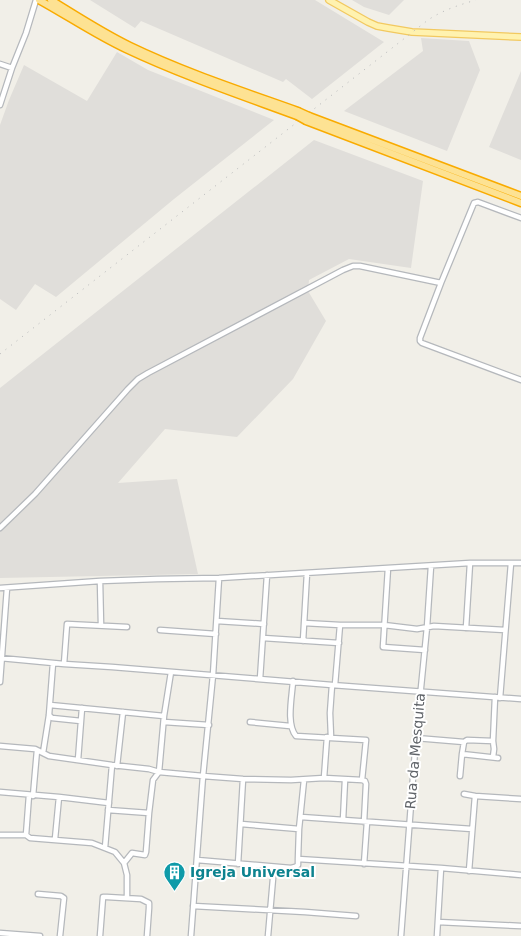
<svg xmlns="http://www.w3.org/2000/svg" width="521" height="936" font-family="'DejaVu Sans',sans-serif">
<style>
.industrial{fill:#e0deda}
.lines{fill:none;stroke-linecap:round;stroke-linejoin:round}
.minor-casing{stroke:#b5b8bc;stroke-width:7}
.major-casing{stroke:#f2c960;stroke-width:8}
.highway-casing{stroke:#f9ab00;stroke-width:9}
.minor{stroke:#fff;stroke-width:4.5}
.major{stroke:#fff2af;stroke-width:5.5}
.highway{stroke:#fde293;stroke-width:6}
.rail{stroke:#b6b7b8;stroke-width:1;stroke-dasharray:1 6;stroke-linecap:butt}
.highway-bridge-casing{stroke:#f9ab00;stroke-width:9;stroke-linecap:butt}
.highway-bridge{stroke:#fde293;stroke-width:6}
.labels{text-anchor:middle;stroke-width:4;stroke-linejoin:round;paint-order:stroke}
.street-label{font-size:14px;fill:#5f6368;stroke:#fff}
.culture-label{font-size:14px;font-weight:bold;fill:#0d838f;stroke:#fff;text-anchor:start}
</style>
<rect width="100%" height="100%" fill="#f1efe8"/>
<path class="industrial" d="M90,0H315L384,42L312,99L286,79L283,82L141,21L135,28Z
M352,0H404L389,15L364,7Z
M421,38L469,41L480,70L447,151L344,111L423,51Z
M117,52L148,70L274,120L174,199L56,297L35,284L16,310L0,299V125L9,100L24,65L87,101Z
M521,71V160L489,147Z
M314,140L423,181L411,268L349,259L309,280L308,291L326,321L293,379L237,437L165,429L118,483L177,479L198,574L0,578V388Z"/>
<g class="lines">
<defs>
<path id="minor" d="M0,64L12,68
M0,105L12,68L26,33L36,0
M521,218L478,202L474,203L441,283L420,338V341L422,343L521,380
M0,528L35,494L128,389L138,379L148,373L343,270L353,266H360L441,283
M388,568L383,647L425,650
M100,581L101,625
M0,588L100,581L157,579L219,578L470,563H521
M217,621L264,624
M304,623L340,625H384L417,629L434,626L505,630
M466,628L470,563
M160,630L216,634
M263,638L339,643
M303,641L307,573
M0,658L64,664L112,667L332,685L521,699
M64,664L67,624L127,627
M260,679L267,575
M293,681C292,697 286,724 296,736L366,740L362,780
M0,682L7,588
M335,685L340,625
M500,698L511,563
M50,705L164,716
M49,715L52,718L81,721
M164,722L209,725
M250,722L290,726
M331,737L330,713L332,685
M416,738L464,742L467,740L493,741
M464,742L462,754L498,758
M0,746L35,749L49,756L112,765L149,769L159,772L203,776L243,779L291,780L324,778L362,780L365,781L366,784L364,822
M43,753L49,715L53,663
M493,757L494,749L493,741L495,697
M78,760L82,708
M117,766L123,712
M460,776L462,754
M324,778L327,737
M0,792L59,797L109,803
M464,794L475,796
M33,796L37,750
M108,810L149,813
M301,817L472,829
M343,820L345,780
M241,824L299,829
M0,835H26L30,838L92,843L115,852L124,863L132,853L145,855L146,852L149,813L153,780L159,772L164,716L171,672
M26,835L29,795
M55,839L59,797
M105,848L112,765
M298,859L299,829L304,780
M197,860L291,868L295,867L298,865V859L441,868L521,875
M124,863L127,875V898
M238,864L243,779
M364,864L367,822
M469,871L475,796L521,799
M38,894L61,896L64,898L60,936
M193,906L305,912L356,916
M438,922L521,926
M0,933L40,936
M100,936L103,897H107L141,899L149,903V908L147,936
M191,936L203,776L213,675L219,578
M268,936L274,867
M401,936L416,738L427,627L431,566
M437,936L441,868"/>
<path id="major" d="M329,0L368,22L377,26L388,28L412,32L521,37"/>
<path id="highway" d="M39,0C68,16 96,35 126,49C181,75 240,95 297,116
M51,0C77,16 103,33 130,46C184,72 242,91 298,111
M309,116L521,196
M306,121L521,203"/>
</defs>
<use href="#minor" class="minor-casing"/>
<use href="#major" class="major-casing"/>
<use href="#highway" class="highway-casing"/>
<use href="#minor" class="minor"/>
<use href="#major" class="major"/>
<use href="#highway" class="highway"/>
<path class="rail" d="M0,354L428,20C443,10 459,5 476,0"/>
<defs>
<path id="highway-bridge" d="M298,111L309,116
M297,116L306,121"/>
</defs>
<use href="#highway-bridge" class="highway-bridge-casing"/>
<use href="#highway-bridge" class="highway-bridge"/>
</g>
<defs>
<symbol id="building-pin" viewBox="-11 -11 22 30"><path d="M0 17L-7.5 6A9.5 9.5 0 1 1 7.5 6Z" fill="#0f9aa8" stroke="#fff"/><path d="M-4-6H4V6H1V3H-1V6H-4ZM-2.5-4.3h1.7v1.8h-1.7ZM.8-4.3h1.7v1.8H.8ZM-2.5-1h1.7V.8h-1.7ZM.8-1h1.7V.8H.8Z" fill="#fff"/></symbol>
</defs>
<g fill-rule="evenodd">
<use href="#building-pin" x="162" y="860" width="25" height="34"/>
</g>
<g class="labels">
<g class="street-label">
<text transform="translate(415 751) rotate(-85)" y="5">Rua da Mesquita</text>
</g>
<g class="culture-label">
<text x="190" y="877">Igreja Universal</text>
</g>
</g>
</svg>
